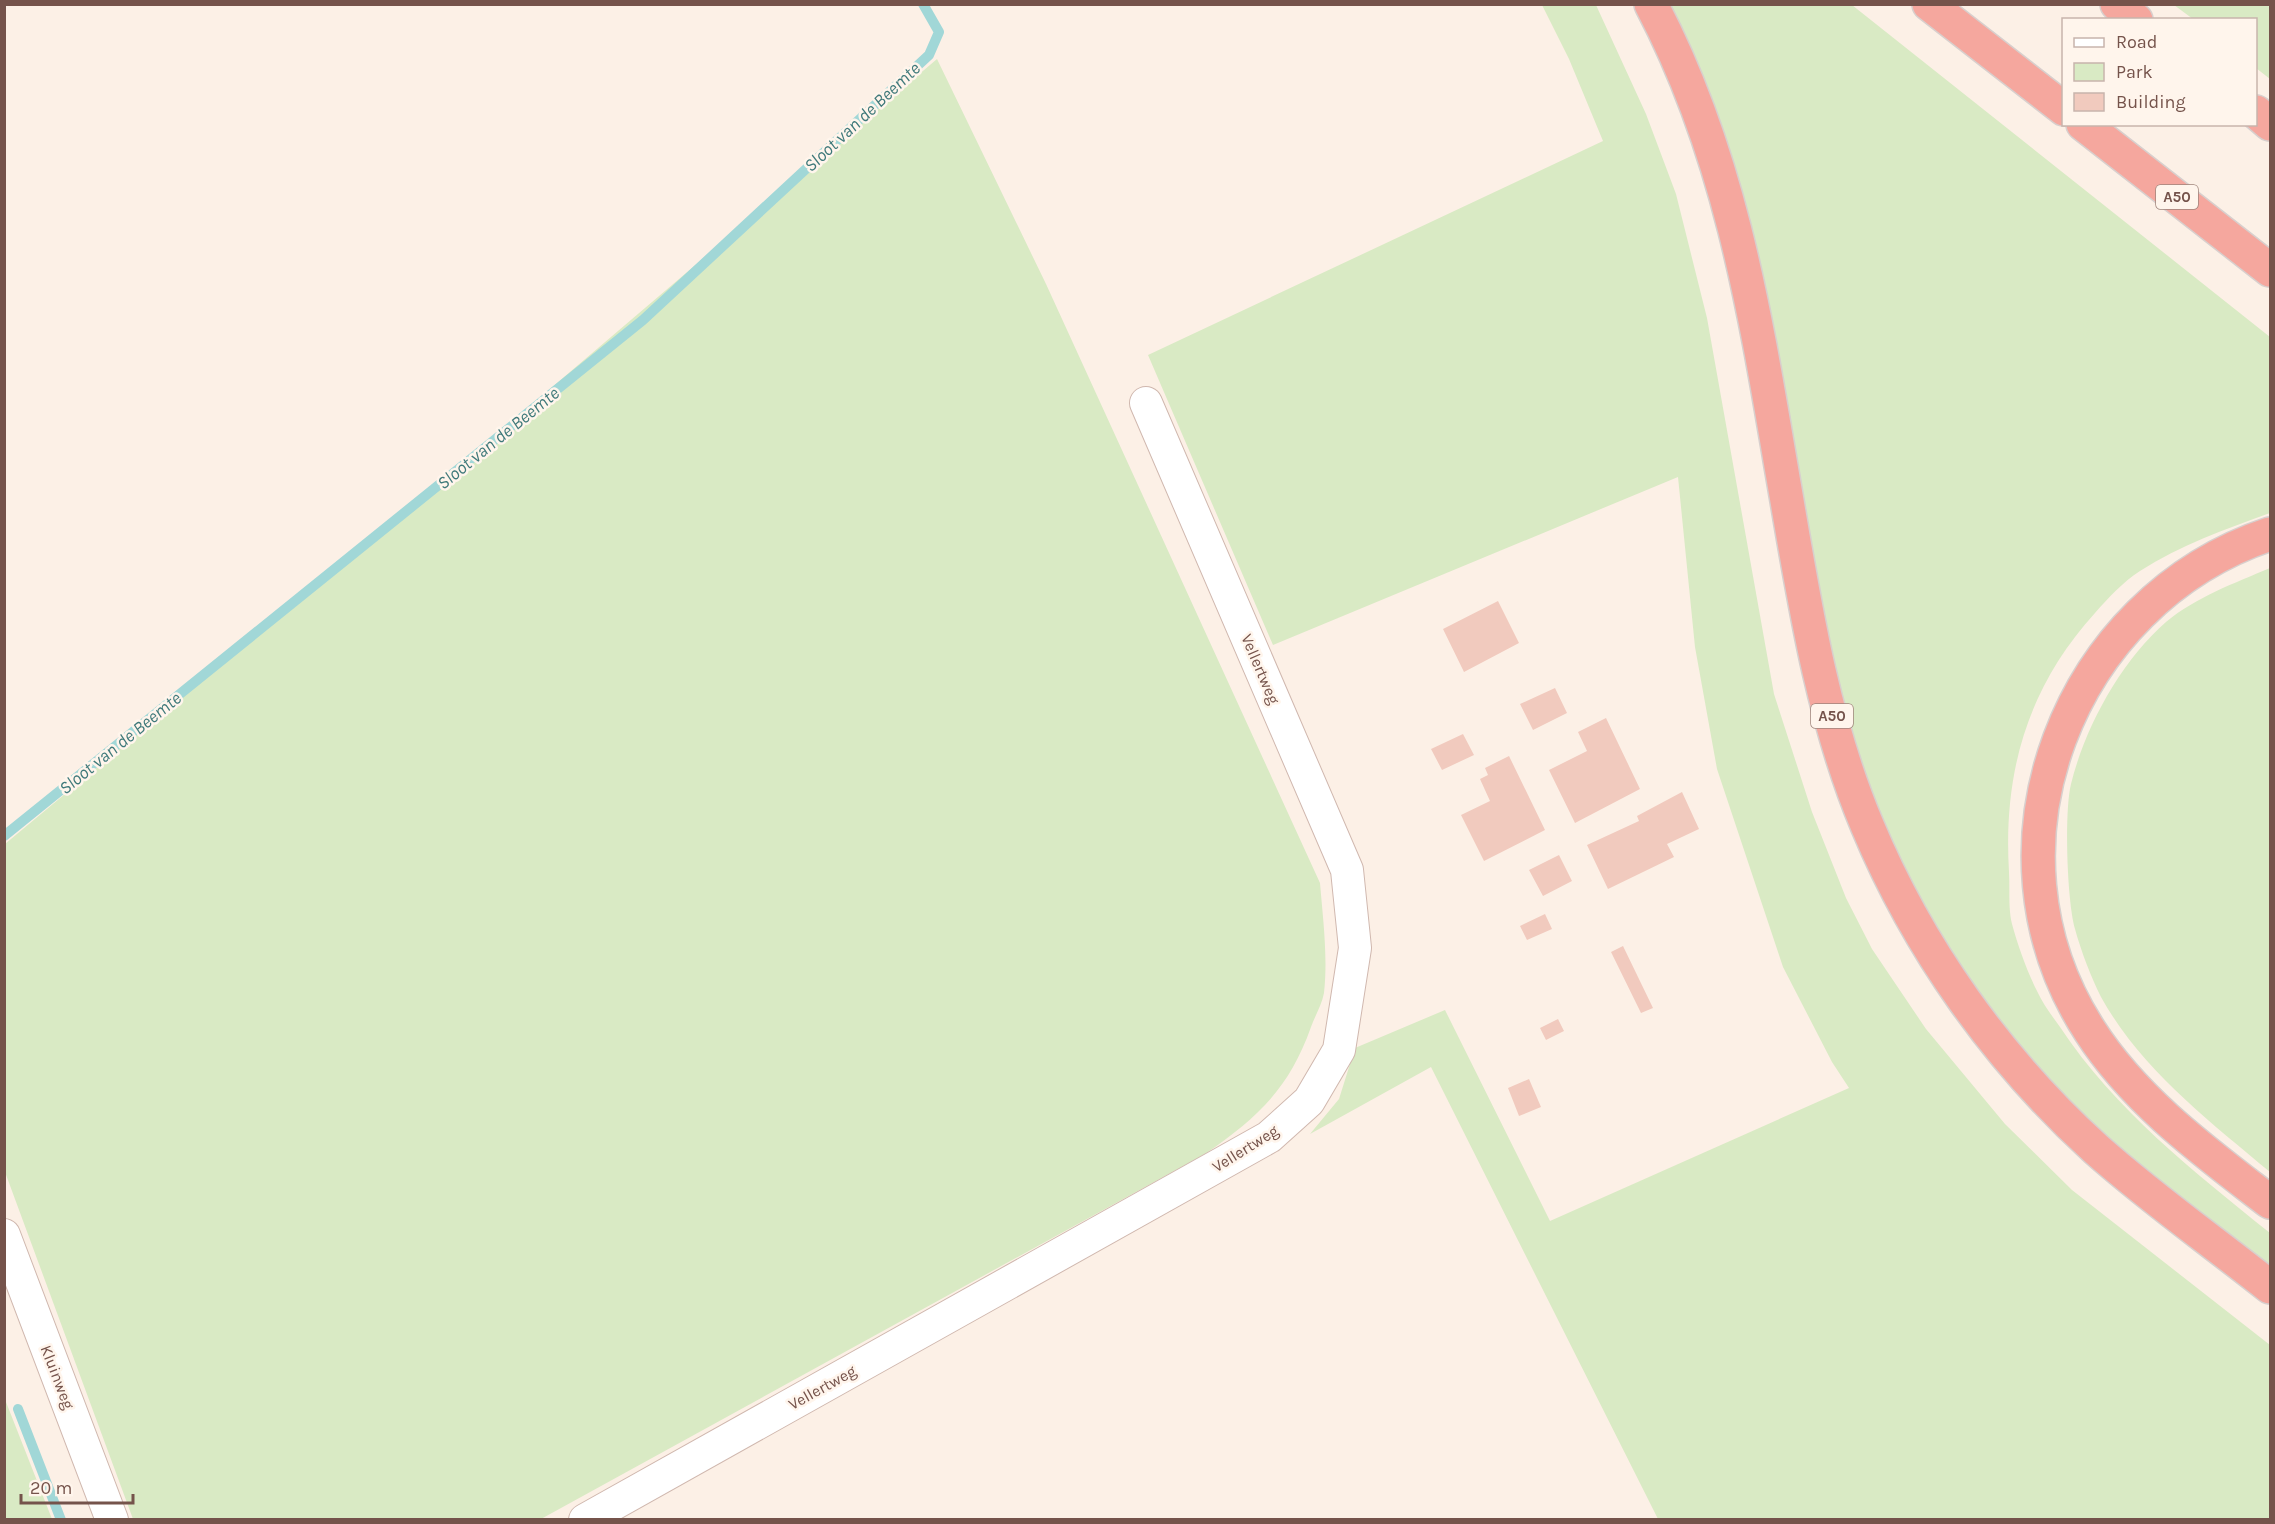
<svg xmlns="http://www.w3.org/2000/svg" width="2275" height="1524" font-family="Karla,sans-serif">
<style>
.green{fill:#d9eac4}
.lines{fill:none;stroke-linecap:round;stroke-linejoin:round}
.stream{stroke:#a1d7d7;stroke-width:10}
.building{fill:#f1cabe}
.minor-casing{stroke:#d0b8af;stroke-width:34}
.motorway-casing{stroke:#d8cfcd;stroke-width:36}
.minor{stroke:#fff;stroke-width:32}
.motorway{stroke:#f5a79e;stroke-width:33}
.labels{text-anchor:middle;stroke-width:5;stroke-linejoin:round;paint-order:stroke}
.shield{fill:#fff5ec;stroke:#9e847b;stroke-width:1.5}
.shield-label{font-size:15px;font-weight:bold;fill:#75534b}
.street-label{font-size:16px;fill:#75534b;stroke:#fff5ec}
.water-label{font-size:18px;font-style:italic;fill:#3f797a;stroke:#fff5ec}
</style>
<rect width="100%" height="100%" fill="#fcf0e6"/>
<path class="green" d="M1542,5H1596L1646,114L1676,194L1707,318L1774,694L1812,812L1846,898L1872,949L1926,1029L2005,1124L2072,1190L2270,1345V1519H1658L1431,1067L1310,1134L1339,1099L1355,1048L1445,1010L1550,1221L1849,1088L1832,1062L1783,967L1717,769L1695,647L1678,477L1273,645L1148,355L1603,141L1569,59Z
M1667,5H1852L2270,337V513C2226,529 2180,545 2140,571C2123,582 2108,598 2095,613C2027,688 2003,773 2009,872C2010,889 2008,908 2012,924C2018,946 2027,971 2037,991C2043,1004 2052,1016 2060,1027C2115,1110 2193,1171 2270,1233V1269L2142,1172L2051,1089L1970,997L1872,816Z
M2174,5H2270V79L2256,68V20L2193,19Z
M937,59L1046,284L1320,883C1323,919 1328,957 1324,993C1322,1004 1315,1016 1311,1027C1289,1089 1258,1117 1205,1154L541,1519H133L5,1172V844L523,412Z
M2270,568V1172C2208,1120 2141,1069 2101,997C2091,977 2081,951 2075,929C2067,901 2064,812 2071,784C2085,727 2121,661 2166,622C2196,597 2235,583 2270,568Z
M5,1397L6,1402L52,1519H5Z"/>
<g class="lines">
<path class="stream" d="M4,836L643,320L929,55L939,32L923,4
M18,1409L61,1520"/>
</g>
<path class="building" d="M1498,601L1519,643L1464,672L1443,629Z
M1555,688L1567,713L1533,730L1520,704Z
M1606,718L1640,789L1575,823L1549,770L1587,751L1578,732Z
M1463,734L1474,755L1442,770L1431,749Z
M1509,756L1545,830L1484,861L1461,815L1490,801L1480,779L1488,775L1485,768Z
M1682,792L1699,829L1667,844L1674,857L1608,889L1587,845L1639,821L1637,816Z
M1559,855L1572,881L1543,896L1529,870Z
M1545,914L1552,929L1527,940L1520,926Z
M1623,946L1653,1008L1641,1013L1611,952Z
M1558,1019L1564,1031L1546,1040L1540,1028Z
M1529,1079L1541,1107L1519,1116L1508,1088Z"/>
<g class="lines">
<defs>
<path id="minor" d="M4,1235L112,1520
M585,1520L1269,1137L1309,1101L1339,1050L1355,948L1347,870L1146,403"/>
<path id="motorway" d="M1651,4C1728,150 1754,306 1781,466C1802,586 1819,711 1867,825C1918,948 1998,1060 2096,1149C2151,1198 2212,1241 2270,1287
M1929,4L2064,109
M2117,4L2136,20
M2256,112L2270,124
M2083,124L2270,270
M2270,534C2068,601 1971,848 2090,1031C2135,1101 2205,1152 2270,1202"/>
</defs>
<use href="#minor" class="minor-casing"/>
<use href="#motorway" class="motorway-casing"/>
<use href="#minor" class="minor"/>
<use href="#motorway" class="motorway"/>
</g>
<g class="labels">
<g class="shield">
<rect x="2156" y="185" width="42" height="24" rx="4.5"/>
<rect x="1811" y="704" width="42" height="24" rx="4.5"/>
</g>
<g class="shield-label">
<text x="2177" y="202">A50</text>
<text x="1832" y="721">A50</text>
</g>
<g class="street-label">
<text transform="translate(1261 669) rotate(67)" y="6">Vellertweg</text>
<text transform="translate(1245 1148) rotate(-32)" y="6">Vellertweg</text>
<text transform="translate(58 1377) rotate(69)" y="6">Kluinweg</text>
<text transform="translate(822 1387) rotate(-29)" y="6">Vellertweg</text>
</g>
<g class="water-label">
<text transform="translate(862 117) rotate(-43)" y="6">Sloot van de Beemte</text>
<text transform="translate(498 438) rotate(-39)" y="6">Sloot van de Beemte</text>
<text transform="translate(120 743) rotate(-39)" y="6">Sloot van de Beemte</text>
</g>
</g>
<rect width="2275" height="1524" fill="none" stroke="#75534b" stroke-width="12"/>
<rect x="2062" y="18" width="195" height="108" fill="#fff5ec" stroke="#c8b4ac" stroke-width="1.5"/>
<rect x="2074" y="38" width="30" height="9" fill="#ffffff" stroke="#c8b4ac" stroke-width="1.5"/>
<text x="2116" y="48" font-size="18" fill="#75534b">Road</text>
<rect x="2074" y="63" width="30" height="18" fill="#d9eac4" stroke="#c8b4ac" stroke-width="1.5"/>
<text x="2116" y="78" font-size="18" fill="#75534b">Park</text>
<rect x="2074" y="93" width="30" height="18" fill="#f1cabe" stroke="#c8b4ac" stroke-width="1.5"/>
<text x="2116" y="108" font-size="18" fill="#75534b">Building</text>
<path d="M21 1494v9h112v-9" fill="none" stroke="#75534b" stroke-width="3"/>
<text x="30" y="1494" font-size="18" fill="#75534b" stroke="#fff5ec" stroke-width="4.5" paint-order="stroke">20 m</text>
</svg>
